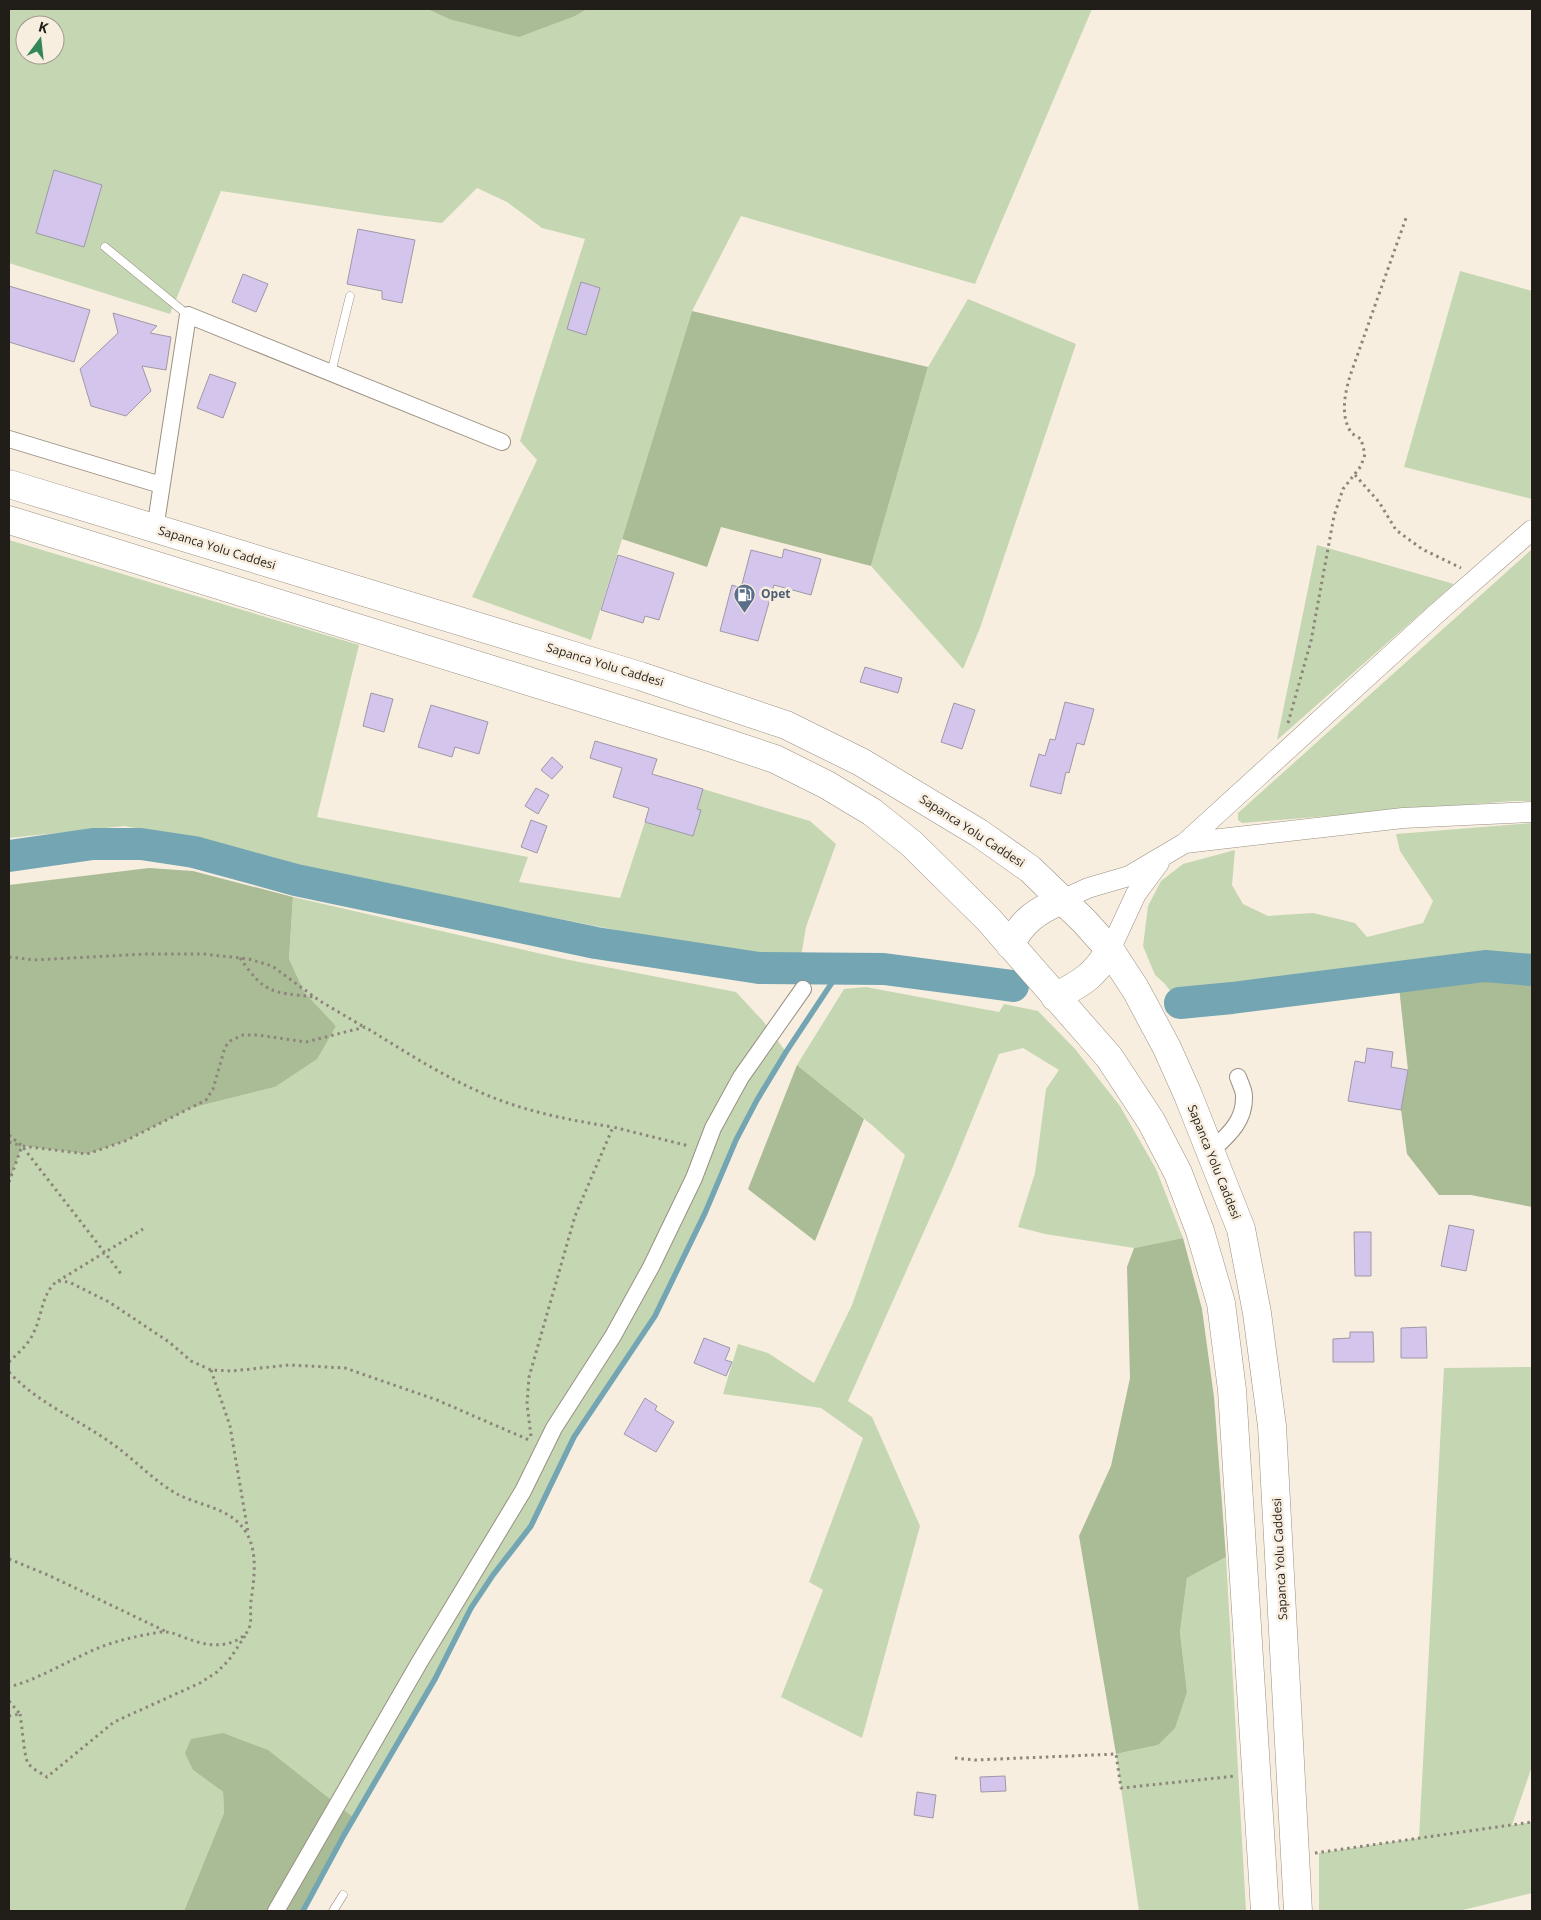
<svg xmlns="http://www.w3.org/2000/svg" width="1541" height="1920" font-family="'Open Sans',sans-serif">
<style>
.green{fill:#c5d7b2;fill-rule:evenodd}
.forest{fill:#aabc96}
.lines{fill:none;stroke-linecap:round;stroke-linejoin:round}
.stream{stroke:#74a5b3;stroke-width:5.5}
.river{stroke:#74a5b3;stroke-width:32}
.building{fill:#d4c5ec;stroke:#9e98a7}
.service-casing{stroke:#999082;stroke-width:9}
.minor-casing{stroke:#999082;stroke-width:18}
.tertiary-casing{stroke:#999082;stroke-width:21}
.trunk-casing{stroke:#999082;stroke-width:29}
.path{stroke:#8c857b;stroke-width:3;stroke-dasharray:2.5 4;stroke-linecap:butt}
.service{stroke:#fff;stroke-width:8}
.minor{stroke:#fff;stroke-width:16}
.tertiary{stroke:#fff;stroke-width:20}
.trunk{stroke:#fff;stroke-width:28}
.labels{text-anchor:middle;stroke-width:5;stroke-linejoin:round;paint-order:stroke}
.street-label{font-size:12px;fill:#211d18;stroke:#f8eedf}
.service-label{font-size:12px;font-weight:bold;fill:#4e5e75;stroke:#f8eedf;text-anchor:start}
</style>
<rect width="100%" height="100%" fill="#f8eedf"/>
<path class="green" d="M9,9H427L449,19L574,16L587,9H1092L975,284L741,216L692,311L591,640L472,597L537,460L520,441L585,239L542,228L507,202L477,188L442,223L378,215L221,191L170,314L9,263ZM25,25H55V55H25Z
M1460,271L1532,291V499L1404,467Z
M968,299L1076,344L980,628L963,669L871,566L928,367Z
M9,540L359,645L317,817L528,857L519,882L620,898L645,822L693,836L700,810L697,809L703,789L810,821L836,844L806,927L801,957L681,943L535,914L305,866L202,839L124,826L9,838Z
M1317,545L1454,584L1277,740Z
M1532,549V801H1513L1242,823L1238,820V813Z
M1532,823V970L1485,966L1232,998L1180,1003L1164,983L1155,975L1143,946L1148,906L1161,881L1183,864L1235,850L1232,885L1243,904L1268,916L1313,913L1355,923L1367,937L1423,923L1433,901L1400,851L1396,834Z
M293,897L564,959L736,992L763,1021L786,1052L736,1140L705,1213L655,1316L574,1437L531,1526L493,1575L471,1608L435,1679L354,1818L333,1803L193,1770L223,1792L224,1813L184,1911H9V1182L22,1146L87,1154L125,1141L191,1108L275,1087L336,1026L303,992L289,959Z
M866,987L999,1012L1004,1004L1038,1011L1075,1049L1120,1106L1156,1169L1183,1238L1134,1248L1045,1234L1018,1227L1035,1173L1046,1089L1059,1070L1023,1048L999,1054L952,1169L848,1401L872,1417L920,1526L862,1738L781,1697L823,1590L809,1582L863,1438L821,1408L723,1394L738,1344L768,1353L814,1383L852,1305L905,1155L873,1126L797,1065L844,989Z
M1532,1367V1766L1512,1825L1532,1822V1893L1459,1911H1319V1853L1419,1838L1444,1368Z
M1226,1557L1246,1911H1139L1116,1754L1158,1745L1187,1692L1180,1632L1187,1578Z"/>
<path class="forest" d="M427,9H587L575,16L519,37L449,19Z
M692,311L928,367L871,566L721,527L707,567L622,539Z
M149,868L193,871L293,897L289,959L304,992L336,1026L317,1059L275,1087L191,1108L125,1141L87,1154L22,1146L9,1182V885Z
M1485,966L1532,970V1207L1471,1195H1439L1407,1154L1401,1110L1408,1070L1398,978Z
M797,1065L864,1119L815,1241L748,1189Z
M1183,1238L1202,1309L1214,1397L1226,1557L1187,1578L1180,1632L1187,1692L1175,1728L1158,1745L1116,1754L1079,1536L1111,1466L1130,1378L1127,1267L1134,1248Z
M223,1733L268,1750L354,1818L303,1911H184L224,1813L223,1792L193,1770L185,1753L191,1739Z"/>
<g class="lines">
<path class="stream" d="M303,1911L344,1835L435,1679L471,1608L493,1575L531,1526L574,1437L655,1316L705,1213L736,1140L757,1100L786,1052L841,969"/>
<path class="river" d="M9,856L93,844H141L194,852L296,880L596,943L759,968L884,969L1013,986
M1180,1003L1232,998L1485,966L1532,970"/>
</g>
<path class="building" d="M54,170L102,185L84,247L36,233Z
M358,229L415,240L402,303L382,299V291L347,284Z
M243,274L268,284L256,312L232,302Z
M581,282L600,288L586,335L567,329Z
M9,286L90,310L74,362L9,342Z
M113,313L157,326L150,333L171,337L166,370L142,366L151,391L126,416L91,406L80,369L118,333Z
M210,374L236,383L223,418L197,408Z
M784,549L821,559L811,595L774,585L758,641L720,631L732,585L741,588L751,550L782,558Z
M618,555L674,573L659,620L645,616L643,623L601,610Z
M865,667L902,678L898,693L860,682Z
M371,693L393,699L384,732L363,726Z
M1065,702L1094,709L1084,745L1077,743L1069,773L1066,772L1061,794L1030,786L1039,754L1045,756L1050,739L1055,740Z
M954,703L975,710L962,749L941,742Z
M431,705L488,722L479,754L455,747L452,757L418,747Z
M595,741L657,759L652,774L703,789L697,809L701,810L693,836L645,822L649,808L613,797L622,768L590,758Z
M552,757L563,767L552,779L541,770Z
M536,788L549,795L538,814L525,806Z
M531,820L547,826L537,853L521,847Z
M1367,1048L1393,1052L1391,1067L1408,1070L1401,1110L1348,1101L1355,1061L1365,1063Z
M1449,1225L1474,1230L1466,1271L1441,1266Z
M1354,1232H1371V1276H1355Z
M1426,1327L1427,1358H1401V1328Z
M1350,1332H1373L1374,1362H1333V1339L1350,1338Z
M704,1338L730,1348L725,1360L732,1362L726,1376L694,1363Z
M645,1398L657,1406L655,1410L674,1422L656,1452L624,1434Z
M1005,1776L1006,1791L981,1792L980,1777Z
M917,1792L936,1795L933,1818L914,1815Z"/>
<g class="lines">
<defs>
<path id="service" d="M105,247L188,315
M331,373L350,296
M333,1911L343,1895"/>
<path id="minor" d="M9,439L161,485
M155,529L188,315L502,442
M1210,1152C1227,1136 1245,1122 1244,1096C1244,1090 1240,1083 1238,1077
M276,1911L419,1663L523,1491L554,1428L613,1336L651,1267L694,1178L713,1128L741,1077L803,989"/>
<path id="tertiary" d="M1185,843L1403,818L1532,812
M1062,900L1088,888L1129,876L1185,843L1436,614L1532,530
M1110,950L1136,894L1159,863"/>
<path id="trunk" d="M9,484L640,676L786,725L861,762L979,833L1030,869L1084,921L1110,950L1136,990L1167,1048L1188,1095L1241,1229L1257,1313L1272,1426L1298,1911
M9,520L712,738L775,759L827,785L872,812L912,844L988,919L1109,1057L1151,1121L1178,1173L1200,1231L1221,1303L1232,1390L1265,1911
M1010,945C1023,920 1037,911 1062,900
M1055,997C1082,983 1094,976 1110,950"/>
</defs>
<use href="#service" class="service-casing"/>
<use href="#minor" class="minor-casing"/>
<use href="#tertiary" class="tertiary-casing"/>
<use href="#trunk" class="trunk-casing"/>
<path class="path" d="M1355,475L1379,502L1396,530L1422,549L1461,568
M1288,723L1311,641L1334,516L1343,489L1361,466L1365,454L1361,439C1358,437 1353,435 1351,432C1340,416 1345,393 1350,376L1406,218
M9,957L34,960L146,954H204L249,959L272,966L320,1001L364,1027
M240,958C265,994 271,992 314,997
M9,1135L22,1146L122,1275
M9,1142L19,1145
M9,1182L22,1146L87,1154L125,1141L206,1100L213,1089L225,1047L230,1041L243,1035H258L306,1042L365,1027C409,1054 453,1083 502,1101C538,1114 575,1121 613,1127
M58,1281L143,1229
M9,1362C18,1353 29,1344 34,1332C43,1313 41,1295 57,1281L69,1282L109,1302L169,1342L191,1361L211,1370L232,1371L289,1365L345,1368L437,1400L529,1440
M211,1370L230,1426L248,1532
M9,1372C37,1403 80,1420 114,1445C135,1460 154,1481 177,1494C200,1506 233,1508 247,1534C258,1553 254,1580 251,1601C249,1618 256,1630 237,1640C219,1649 201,1644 183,1637C175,1634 169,1631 161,1632C142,1635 124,1639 106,1645C73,1657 43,1678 9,1687
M531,1436L527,1404L529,1377L575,1216L613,1127L689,1146
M9,1559L48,1575L165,1631
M9,1701L20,1714L9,1716
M20,1714C22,1724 24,1757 28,1763C32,1769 41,1773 47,1777L114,1722L200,1683L217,1672L229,1660L245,1636
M955,1758L975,1760L1116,1754L1121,1788L1236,1776
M1315,1853L1532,1822"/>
<use href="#service" class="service"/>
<use href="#minor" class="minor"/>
<use href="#tertiary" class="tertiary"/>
<use href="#trunk" class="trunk"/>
</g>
<defs>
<symbol id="fuel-pin" viewBox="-11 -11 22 30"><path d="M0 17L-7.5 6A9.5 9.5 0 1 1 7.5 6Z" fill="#5c6f8a" stroke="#f8eedf"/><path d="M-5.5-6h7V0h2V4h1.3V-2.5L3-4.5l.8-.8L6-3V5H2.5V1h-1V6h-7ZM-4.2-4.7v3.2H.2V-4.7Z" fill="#fff"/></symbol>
</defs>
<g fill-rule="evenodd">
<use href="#fuel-pin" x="732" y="582" width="25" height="34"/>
</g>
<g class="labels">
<g class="street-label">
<text transform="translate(217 548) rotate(17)" y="4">Sapanca Yolu Caddesi</text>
<text transform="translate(605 665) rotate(17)" y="4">Sapanca Yolu Caddesi</text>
<text transform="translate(972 831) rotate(33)" y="4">Sapanca Yolu Caddesi</text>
<text transform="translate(1214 1162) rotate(68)" y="4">Sapanca Yolu Caddesi</text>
<text transform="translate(1280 1559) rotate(-93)" y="4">Sapanca Yolu Caddesi</text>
</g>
<g class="service-label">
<text x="761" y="598">Opet</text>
</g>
</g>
<rect width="1541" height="1920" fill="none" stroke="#211d18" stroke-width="20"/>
<g transform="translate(40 40) rotate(15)"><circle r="24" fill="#f8eedf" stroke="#a29a8f"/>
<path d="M0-4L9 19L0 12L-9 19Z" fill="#328659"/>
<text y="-8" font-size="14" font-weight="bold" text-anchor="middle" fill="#211d18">K</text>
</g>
</svg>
